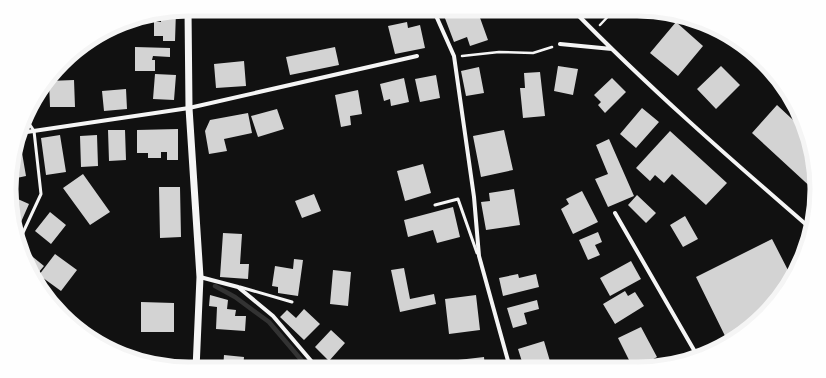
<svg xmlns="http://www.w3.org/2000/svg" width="826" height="378" font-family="'PT Sans',sans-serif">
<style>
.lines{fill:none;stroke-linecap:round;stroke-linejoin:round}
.stream{stroke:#333;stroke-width:4.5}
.building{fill:#d3d3d3}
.path{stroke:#f5f5f5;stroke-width:2.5}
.service{stroke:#f5f5f5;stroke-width:3}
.minor{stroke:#f5f5f5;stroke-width:4}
.tertiary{stroke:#f5f5f5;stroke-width:7}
.rim{fill:none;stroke:#f5f5f5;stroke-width:5}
</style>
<rect width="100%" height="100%" fill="#111"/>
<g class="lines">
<path class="stream" d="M215,286L235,297L269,322L309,369"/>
</g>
<path class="building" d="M454,9H469L472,17L479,15L488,40L470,46L467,37L454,42L443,13Z
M176,11L175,41H163V36H154V22H161V14Z
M143,17L142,21L131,19Z
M407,22L408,28L420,25L425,48L395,54L388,26Z
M676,22L703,46L678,76L650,53Z
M135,47L170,48V57L153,56L152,60H155V71H135Z
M335,47L339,65L290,75L286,57Z
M244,61L246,86L216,88L214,64Z
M558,66L578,69L573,95L554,91Z
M721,66L740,85L716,109L697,89Z
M479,67L484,93L466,96L461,71Z
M540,72L545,116L523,118L520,88H525L524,73Z
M155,74L176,75L174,100L153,99Z
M436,75L440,98L420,102L415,79Z
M404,78L409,102L391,106L390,99L384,101L380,84Z
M612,78L626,92L605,113L598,105L601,102L594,95Z
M74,80L75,107H50L49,81Z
M126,89L127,109L104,111L102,91Z
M358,90L362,114L350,116L351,125L341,127L335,95Z
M32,101H38L37,110H29Z
M777,105L805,131L817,189L816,192L752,133Z
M642,108L659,122L636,148L620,134Z
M277,109L284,129L258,137L251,116Z
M248,113L252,133L224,139L227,151L209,154L205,131L210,120Z
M178,129V160H167V152H161V158H148V153H137V130Z
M108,130H125L126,160L109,161Z
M504,130L513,170L481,177L473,136Z
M670,131L727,183L706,205L672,174L664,183L655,175L650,181L636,168Z
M60,135L66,172L46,175L41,138Z
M97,135L98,166L81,167L80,136Z
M609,139L634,196L608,207L595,179L608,174L596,145Z
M21,147L26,176L12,179V154L15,148Z
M423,164L431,193L405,201L397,171Z
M83,174L110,212L90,225L63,188Z
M159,187H180L181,237L160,238Z
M514,189L520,225L486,230L481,202L490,201L489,193Z
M582,191L598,222L573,234L561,209L569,204L566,199Z
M314,194L321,211L302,218L295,201Z
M637,195L656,213L646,223L628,205Z
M11,196L29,204L17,231L11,213Z
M453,207L460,237L437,243L433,230L408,237L404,220Z
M50,212L66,225L51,244L35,231Z
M685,216L698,239L683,247L670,225Z
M598,232L602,242L595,245L600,255L588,260L579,240Z
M223,233L242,234L240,264H249L248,279L220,277Z
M772,239L792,278L780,298L747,332L728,342L696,277Z
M28,253L44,266L33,279L25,256Z
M55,254L77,270L61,291L39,275Z
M294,259L303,260L298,296L278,293V287L272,286L275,266L293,269Z
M631,261L641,279L610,296L600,278Z
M404,268L410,299L434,294L436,304L400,312L391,270Z
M333,270L351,272L348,306L330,304Z
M518,274L519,278L536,274L539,287L503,296L499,278Z
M625,291L628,296L635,292L644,306L615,324L603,304Z
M210,295L228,300L227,309L236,310L235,316H246L245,331L216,329L217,307L209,306Z
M476,295L480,330L449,334L445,299Z
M537,300L539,309L524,313L527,324L513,328L507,308Z
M141,302L174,303V332H141Z
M304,309L320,324L304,340L280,317L287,310L296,318Z
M641,327L657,357L637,368H633L618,338Z
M331,330L345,343L329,361L315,347Z
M544,341L552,368H524L518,349Z
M224,355L244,357L243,369H223Z
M130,357H160V363Z
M484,357L485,368H459L458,360Z
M272,362L280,363V369H271Z
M348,363H358L359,368H348Z"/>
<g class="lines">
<path class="path" d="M600,25L615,9
M462,56L499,52L533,53L552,47"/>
<path class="service" d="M435,205L458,199L477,253
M20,239L41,194L34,131L26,119
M240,287L292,302"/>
<path class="minor" d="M433,9L454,56L474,197L479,256L510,368
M572,9C647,86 728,157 809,227
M560,44L612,49
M20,133L189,108L417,56
M615,213L698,357
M200,277L238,287L273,316L318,369"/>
<path class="tertiary" d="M188,9L189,108L200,277L196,369"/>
</g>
<path d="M0 0H826V378H0ZM189 16H637A173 173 0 0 1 810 189V189A173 173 0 0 1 637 362H189A173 173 0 0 1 16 189V189A173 173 0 0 1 189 16Z" fill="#fefefe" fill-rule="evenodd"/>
<path class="rim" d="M189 16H637A173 173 0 0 1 810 189V189A173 173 0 0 1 637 362H189A173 173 0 0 1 16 189V189A173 173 0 0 1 189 16Z"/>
</svg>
